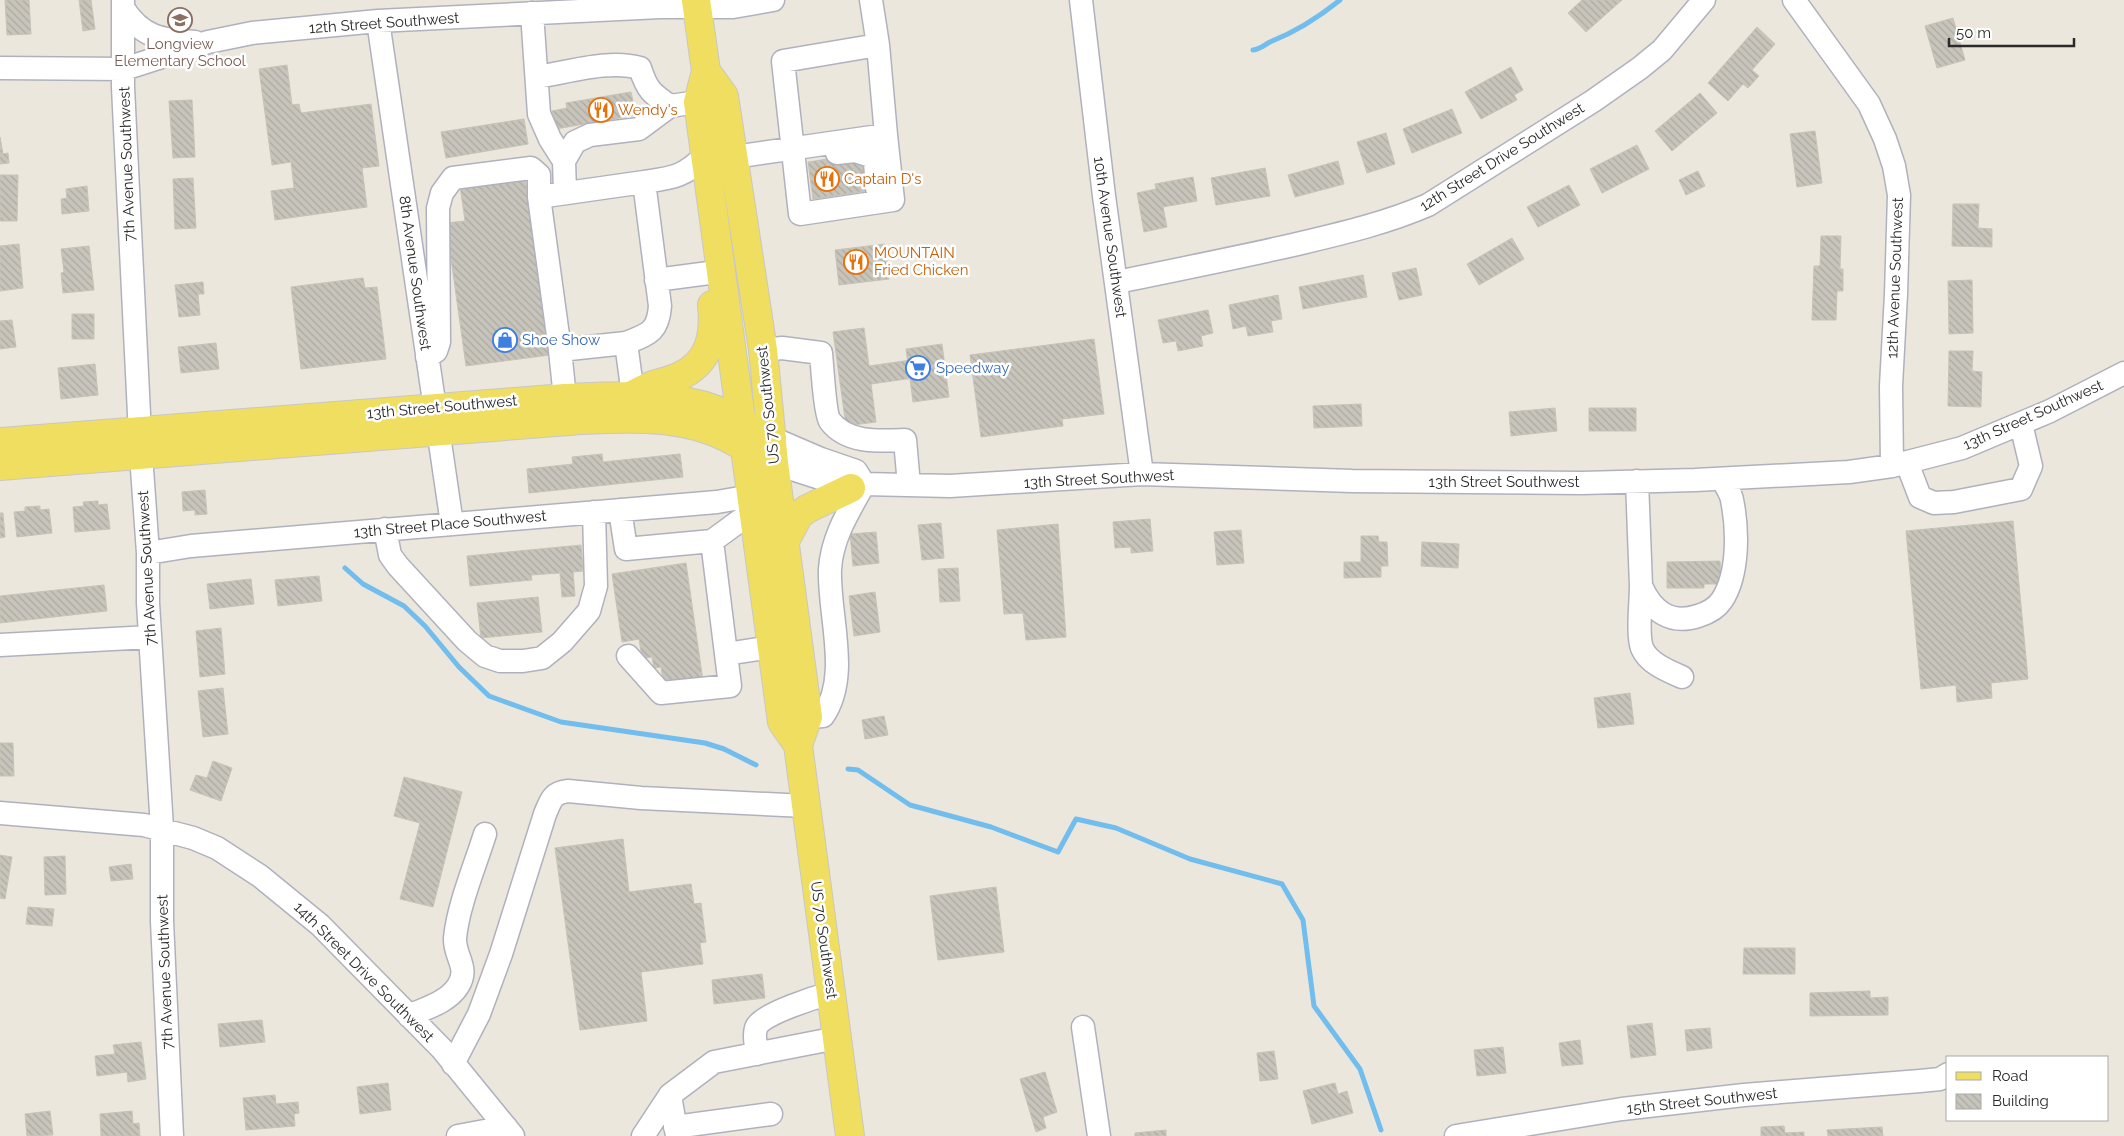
<svg xmlns="http://www.w3.org/2000/svg" width="2124" height="1136" font-family="Raleway,sans-serif">
<style>
.lines{fill:none;stroke-linecap:round;stroke-linejoin:round}
.stream{stroke:#71bded;stroke-width:5}
.building{fill:url(#building-back-hatch);stroke:#c8c3b6}
.minor-casing{stroke:#b0b1be;stroke-width:25}
.major-casing{stroke:#c8c8c8;stroke-width:30}
.minor{stroke:#fff;stroke-width:22}
.major{stroke:#efde5f;stroke-width:28}
.labels{text-anchor:middle;stroke-width:5;stroke-linejoin:round;paint-order:stroke}
.street-label{font-size:15px;fill:#2a2a2a;stroke:#fff}
.education-label{font-size:15px;fill:#785e54;stroke:#fff}
.food-label{font-size:15px;fill:#c56008;stroke:#fff;text-anchor:start}
.shop-label{font-size:15px;fill:#366cbe;stroke:#fff;text-anchor:start}
</style>
<defs>
<pattern id="building-back-hatch" width="6" height="6" patternUnits="userSpaceOnUse" patternTransform="scale(1.25)"><rect width="6" height="6" fill="#c7c5bb"/><path d="M-1 5l2 2M0 0l6 6M5-1l2 2" fill="none" stroke="#aba9a1"/></pattern>
</defs>
<rect width="100%" height="100%" fill="#ece7dd"/>
<g class="lines">
<path class="stream" d="M1253,50C1261,49 1264,45 1270,42C1295,32 1319,17 1340,0
M345,568L363,584L404,606L425,626L459,667L489,696L561,722L705,743L724,749L756,765
M848,769L858,770L910,805L991,827L1058,852L1076,819L1116,828L1190,859L1282,884L1303,920L1314,1006L1360,1069L1381,1130"/>
</g>
<path class="building" d="M5,0H29L31,34L7,35Z
M79,0H91L95,29L83,31Z
M1582,0H1622L1586,32L1568,13Z
M1953,18L1965,60L1937,68L1925,26Z
M1757,27L1775,44L1752,70L1759,76L1748,88L1743,84L1728,101L1708,83Z
M287,65L292,105L299,104L301,113L371,104L379,166L362,168L367,207L275,220L271,191L294,188L291,162L272,165L259,69Z
M1511,67L1523,90L1514,95L1517,100L1481,119L1465,92Z
M631,92L636,115L556,129L552,111L567,108L566,103Z
M1700,93L1717,113L1672,151L1655,131Z
M192,100L195,157L173,158L169,101Z
M1452,109L1462,133L1412,153L1403,129Z
M524,119L528,144L446,158L441,132Z
M1815,131L1822,183L1797,187L1790,134Z
M1386,133L1395,164L1367,173L1357,142Z
M0,137L3,154L8,153L9,163L0,164Z
M1637,145L1649,169L1602,193L1590,169Z
M861,154L866,191L813,199L808,162Z
M1338,161L1344,184L1295,197L1288,175Z
M1265,168L1270,196L1216,205L1211,178Z
M1698,171L1705,186L1686,195L1679,180Z
M0,175H18L17,221H0Z
M525,177L550,355L466,366L446,223L465,221L460,186Z
M1193,177L1197,201L1163,207L1167,227L1144,232L1137,193L1156,189L1155,184Z
M193,178L196,228L175,229L173,179Z
M1569,185L1580,205L1538,227L1527,207Z
M87,186L89,211L62,214L61,199L67,198L66,189Z
M1953,204H1979L1978,228L1992,229V247L1952,246Z
M1821,236H1841L1840,269H1843V291H1837L1836,320H1812L1814,266H1820Z
M1512,238L1524,259L1479,285L1467,264Z
M19,244L23,288L0,291V246Z
M885,244L889,279L839,285L835,250Z
M89,246L94,290L63,293L61,273L64,272L61,249Z
M1416,268L1422,295L1399,300L1392,273Z
M1363,275L1367,297L1303,309L1299,287Z
M363,278L365,288L377,287L386,359L301,369L291,287Z
M1972,280L1973,333L1949,334L1948,281Z
M203,282L204,294H198L200,315L179,317L175,285Z
M1278,295L1282,319L1271,321L1273,332L1248,336L1246,326L1233,329L1229,305Z
M1208,310L1213,333L1201,336L1203,346L1178,351L1176,341L1163,343L1158,320Z
M72,314H94V339H72Z
M12,320L16,347L0,349V321Z
M864,328L869,366L911,360L913,378L871,384L876,422L846,426L833,332Z
M1094,339L1104,414L1062,419L1063,426L981,437L970,355Z
M216,343L219,369L181,373L178,347Z
M942,344L949,397L913,402L906,349Z
M1949,351H1973L1972,371L1982,372L1981,407L1948,406Z
M95,364L98,395L61,399L58,368Z
M1361,404L1362,426L1314,428L1313,406Z
M1555,408L1557,431L1511,436L1509,412Z
M1589,408H1636V431H1589Z
M602,454L603,462L680,454L683,477L529,493L527,469L573,464L572,457Z
M205,490L207,514L195,515V510L183,511L182,492Z
M98,501V505L107,504L110,529L75,532L73,507L84,506L83,502Z
M40,506V510L49,509L52,533L17,537L14,512L25,511V507Z
M0,513H3L5,537L0,538Z
M1150,519L1153,551L1131,553V547L1115,548L1113,522Z
M2013,521L2028,679L1991,683L1992,698L1957,702L1956,685L1921,689L1906,531Z
M941,523L944,558L922,560L918,525Z
M1058,524L1066,637L1026,640L1023,613L1004,614L997,530Z
M1241,530L1244,563L1217,565L1214,532Z
M876,532L879,563L853,566L850,534Z
M1361,536H1378L1379,542H1387L1388,566H1381V577L1344,578V562H1361Z
M1422,542L1459,544L1458,568L1421,566Z
M581,545L583,571L573,572L575,596L562,597L560,573L531,575L532,580L470,586L467,556Z
M1720,561L1721,584H1704V588H1667V562Z
M686,563L703,681L664,686L661,667L654,668L652,657L642,658L639,639L622,642L612,574Z
M958,568L960,601L940,602L938,569Z
M319,576L322,601L278,606L275,580Z
M251,579L254,604L210,609L207,584Z
M104,585L107,611L0,623V596Z
M875,592L880,632L854,636L849,596Z
M538,597L542,632L481,638L477,603Z
M221,628L225,674L200,677L196,631Z
M223,688L228,734L203,737L198,691Z
M1630,693L1634,724L1598,728L1594,698Z
M884,716L888,735L865,739L862,720Z
M0,743H13L14,776H0Z
M213,761L232,768L221,801L190,790L196,775L207,778Z
M404,777L462,792L433,907L400,899L420,823L394,816Z
M623,839L629,892L691,884L694,904L701,903L706,942L700,943L703,964L641,972L647,1021L580,1030L555,848Z
M0,855L12,857L5,899L0,898Z
M65,856L66,894L45,895L44,857Z
M131,864L133,879L111,881L109,867Z
M996,887L1004,952L938,960L930,896Z
M28,907L54,909L52,926L26,924Z
M1744,948H1795V974H1743Z
M762,974L765,998L714,1004L712,980Z
M1870,991V998L1888,997V1015L1810,1016V993Z
M262,1020L265,1042L220,1047L218,1024Z
M1652,1023L1656,1055L1631,1058L1627,1026Z
M1710,1028L1712,1048L1687,1051L1685,1030Z
M1580,1040L1583,1064L1562,1066L1559,1043Z
M141,1042L146,1079L128,1082L127,1072L97,1076L95,1056L115,1054L113,1045Z
M1503,1047L1506,1073L1477,1076L1474,1050Z
M1274,1051L1278,1079L1260,1081L1257,1053Z
M1045,1072L1057,1112L1043,1117L1046,1128L1036,1132L1020,1079Z
M388,1083L391,1110L360,1114L357,1087Z
M1335,1083L1338,1094L1347,1091L1353,1113L1312,1124L1303,1091Z
M275,1095L276,1104L298,1102L299,1113L294,1114L295,1126L246,1130L243,1098Z
M50,1111L53,1135L27,1136L25,1114Z
M132,1111L133,1124L139,1123L140,1136H101L100,1114Z
M1784,1126L1785,1133L1804,1132V1136H1761V1127Z
M1882,1127L1883,1136H1828L1827,1130Z
M1166,1130V1136H1135V1133Z"/>
<g class="lines">
<defs>
<path id="minor" d="M123,0V87L141,455L148,553V603L162,828V921L172,1136
M1081,0L1104,196L1142,474
M1794,0L1869,104L1885,139L1894,166L1899,195L1896,294L1891,386L1892,466
M123,8C142,38 162,40 195,42
M532,13L539,114L550,139L564,161
M378,21L452,524
M878,45L886,135
M0,68L124,69L208,42L252,33L378,21L660,7H733L773,0
M537,77C569,72 610,59 640,68C647,90 652,94 670,106
M837,153L855,151L871,156L875,162L877,188
M734,157L803,147L886,135L893,200L800,214L783,61L878,45L871,0
M565,192L564,161L575,142L590,135L639,129L670,106L698,102
M656,280L709,273
M1117,282C1176,270 1235,258 1293,245C1339,234 1384,224 1428,205L1593,101L1640,68L1662,50L1704,0
M626,343L560,350L539,197L644,182
M560,350L565,398
M763,350L782,348L821,353C822,364 825,414 830,421C847,444 881,441 905,440L909,485
M427,357L436,351L439,342L438,208L442,193L453,178L531,168L539,175V197
M633,395L626,343C649,334 658,332 660,306L644,182C671,178 685,177 704,156
M772,438L821,459L856,471L864,484
M774,463L851,488L864,484L950,486L1142,474L1352,481L1582,483L1695,480L1849,472L1892,466L1962,448L2050,411L2124,373
M1907,463L1920,497L1934,503L1954,502L2021,489L2031,466L2021,424
M1637,481L1641,586C1652,611 1670,625 1698,616C1708,613 1716,609 1722,600C1739,574 1738,529 1732,500C1731,493 1725,485 1722,479
M620,510L626,549L712,541L726,654L771,647
M385,529L390,555L398,566L467,641L485,656L500,661H523L542,658L562,642L589,611L596,586L594,512
M712,541L753,511
M148,553L191,546L717,502L751,496
M1641,586C1641,601 1637,635 1642,648C1648,663 1668,671 1682,677
M0,645L150,637
M628,656L661,693L730,686L726,654
M808,717L823,716C851,676 828,614 830,569C832,537 849,511 864,484
M0,813L144,825L193,838L217,848L260,876L320,925L442,1049L513,1136
M409,1016C426,1008 448,1002 458,986C470,967 454,957 455,938C458,906 475,866 485,834
M1083,1027L1099,1136
M757,1054C756,1046 753,1033 757,1026C765,1013 816,997 831,993
M453,1064L479,1014L501,954L545,814C551,800 552,793 568,791L641,798L806,806
M675,1127L771,1114
M458,1136L506,1127
M643,1136L670,1095
M677,1136L670,1095L714,1062L837,1038
M1456,1136L1622,1109L1744,1095L1920,1081L1940,1079L1948,1074"/>
<path id="major" d="M696,0L706,71L698,102L782,722L798,745
M706,71L724,96L763,350L774,463L808,717L798,745L850,1136
M634,394C641,391 648,386 656,384C663,382 671,380 678,377C710,363 715,336 712,305
M0,442L565,398C615,396 669,392 717,410C736,417 754,429 772,438
M0,466L581,420C625,418 670,416 712,431C733,439 754,453 774,463
M785,541L799,515L807,509L851,488"/>
</defs>
<use href="#minor" class="minor-casing"/>
<use href="#major" class="major-casing"/>
<use href="#minor" class="minor"/>
<use href="#major" class="major"/>
</g>
<defs>
<symbol id="school-ring" viewBox="-11 -11 22 22"><circle r="9.5" fill="#fff" stroke="#8d6e63" stroke-width="1.5"/><path d="M0-5L7-2L0 1L-7-2ZM-4 1L0 2.5L4 1V4Q0 6-4 4Z" fill="#8d6e63"/></symbol>
<symbol id="restaurant-ring" viewBox="-11 -11 22 22"><circle r="9.5" fill="#fff" stroke="#e8710a" stroke-width="1.5"/><path d="M-5-6h1v4h1v-4h1v4h1v-4h1v5L-1.5 .5V6h-2V.5L-5-1ZM5-6V6H3V1.5H1.5Q1.5-4 5-6Z" fill="#e8710a"/></symbol>
<symbol id="shop-ring" viewBox="-11 -11 22 22"><circle r="9.5" fill="#fff" stroke="#3f7fe0" stroke-width="1.5"/><path d="M-5-2.5h2.3a2.7 3.5 0 0 1 5.4 0H5L5.5 6h-11ZM-1.5-2.5h3a1.5 2.3 0 0 0-3 0Z" fill="#3f7fe0"/></symbol>
<symbol id="supermarket-ring" viewBox="-11 -11 22 22"><circle r="9.5" fill="#fff" stroke="#3f7fe0" stroke-width="1.5"/><path d="M-6-5.5h2.5l.6 2H6L4.5 2H-2.5L-4.4-4H-6ZM-1.5 3.2a1.3 1.3 0 1 0 .1 0ZM3 3.2a1.3 1.3 0 1 0 .1 0Z" fill="#3f7fe0"/></symbol>
</defs>
<g fill-rule="evenodd">
<use href="#school-ring" x="166" y="6" width="28" height="28"/>
<use href="#restaurant-ring" x="587" y="96" width="28" height="28"/>
<use href="#restaurant-ring" x="813" y="165" width="28" height="28"/>
<use href="#restaurant-ring" x="842" y="248" width="28" height="28"/>
<use href="#shop-ring" x="491" y="326" width="28" height="28"/>
<use href="#supermarket-ring" x="904" y="354" width="28" height="28"/>
</g>
<g class="labels">
<g class="street-label">
<text transform="translate(384 23) rotate(-4)" y="5">12th Street Southwest</text>
<text transform="translate(1502 157) rotate(-32)" y="5">12th Street Drive Southwest</text>
<text transform="translate(127 164) rotate(-92)" y="5">7th Avenue Southwest</text>
<text transform="translate(1110 237) rotate(82)" y="5">10th Avenue Southwest</text>
<text transform="translate(415 273) rotate(82)" y="5">8th Avenue Southwest</text>
<text transform="translate(1895 278) rotate(-88)" y="5">12th Avenue Southwest</text>
<text transform="translate(768 405) rotate(-96)" y="5">US 70 Southwest</text>
<text transform="translate(442 407) rotate(-5)" y="5">13th Street Southwest</text>
<text transform="translate(2033 415) rotate(-24)" y="5">13th Street Southwest</text>
<text transform="translate(1099 479) rotate(-3)" y="5">13th Street Southwest</text>
<text x="1504" y="487">13th Street Southwest</text>
<text transform="translate(450 524) rotate(-5)" y="5">13th Street Place Southwest</text>
<text transform="translate(147 568) rotate(-93)" y="5">7th Avenue Southwest</text>
<text transform="translate(824 940) rotate(82)" y="5">US 70 Southwest</text>
<text transform="translate(165 972) rotate(-92)" y="5">7th Avenue Southwest</text>
<text transform="translate(364 972) rotate(45)" y="5">14th Street Drive Southwest</text>
<text transform="translate(1702 1101) rotate(-6)" y="5">15th Street Southwest</text>
</g>
<g class="education-label">
<text x="180" y="49">Longview<tspan x="180" dy="17">Elementary School</tspan></text>
</g>
<g class="food-label">
<text x="618" y="115">Wendy's</text>
<text x="844" y="184">Captain D's</text>
<text x="874" y="258">MOUNTAIN<tspan x="874" dy="17">Fried Chicken</tspan></text>
</g>
<g class="shop-label">
<text x="522" y="345">Shoe Show</text>
<text x="936" y="373">Speedway</text>
</g>
</g>
<rect x="1946" y="1056" width="162" height="65" fill="#ffffff" stroke="#aaaaaa"/>
<rect x="1956" y="1072" width="25" height="8" fill="#efde5f" stroke="#aaaaaa"/>
<text x="1992" y="1081" font-size="15" fill="#2a2a2a">Road</text>
<rect x="1956" y="1094" width="25" height="15" fill="url(#building-back-hatch)" stroke="#aaaaaa"/>
<text x="1992" y="1106" font-size="15" fill="#2a2a2a">Building</text>
<path d="M1949 38v8h125v-8" fill="none" stroke="#2a2a2a" stroke-width="2.5"/>
<text x="1956" y="38" font-size="15" fill="#2a2a2a" stroke="#ffffff" stroke-width="4" paint-order="stroke">50 m</text>
</svg>
